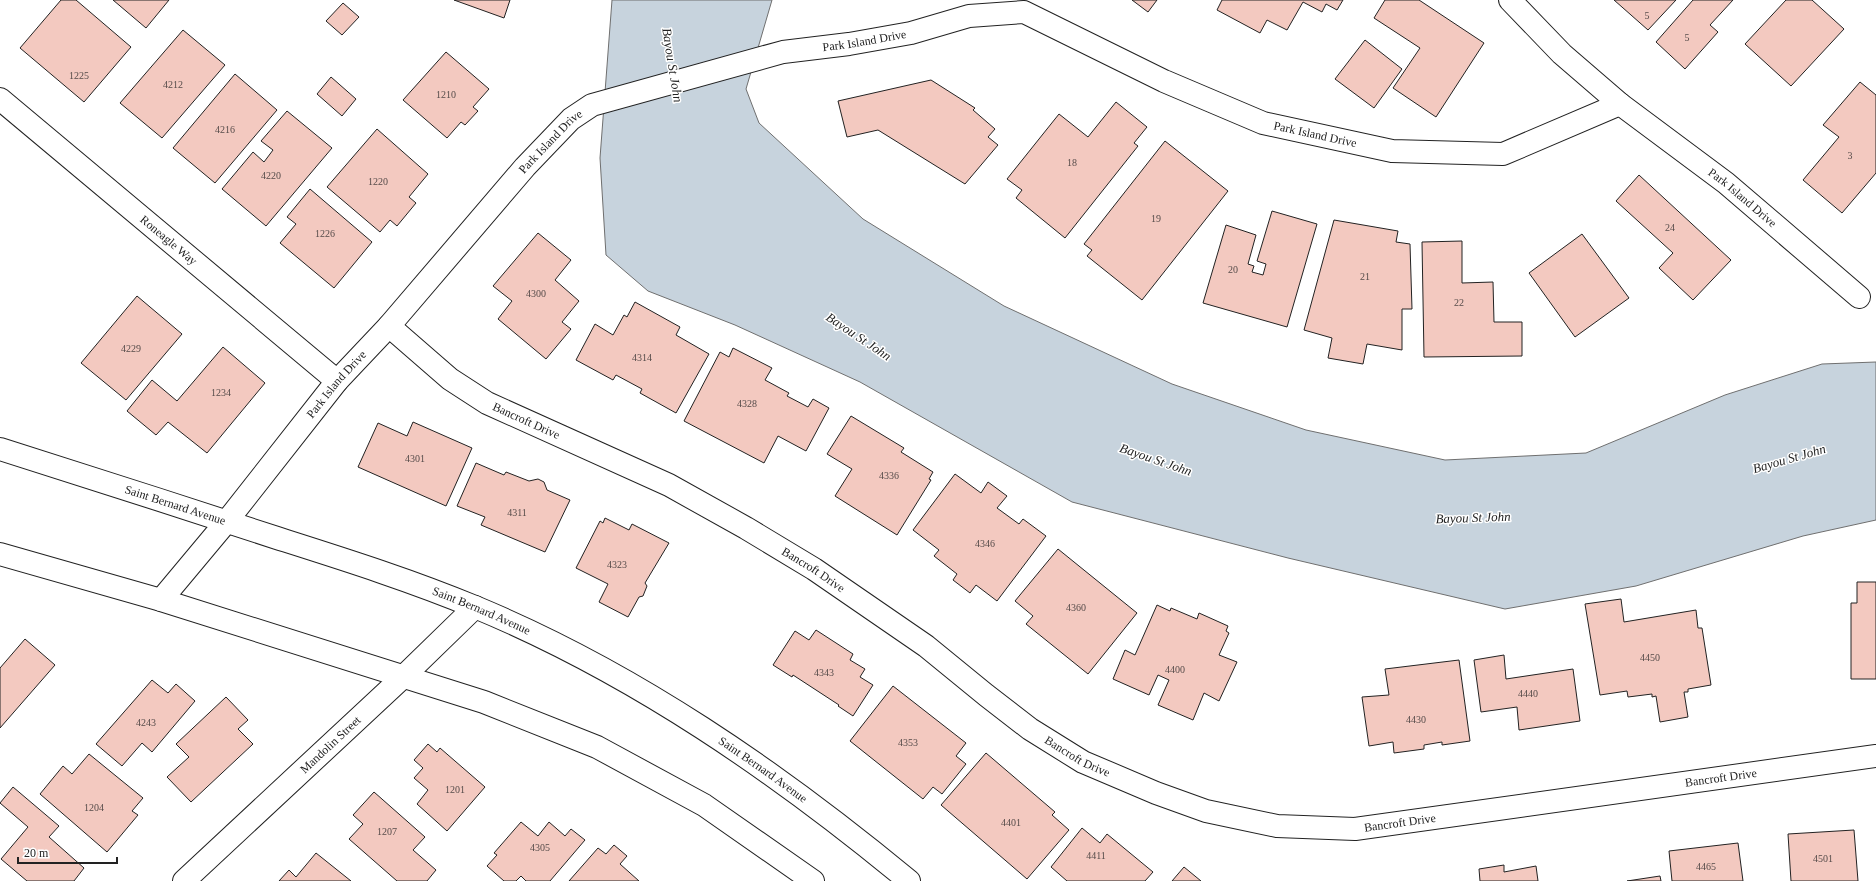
<svg xmlns="http://www.w3.org/2000/svg" width="1876" height="881" font-family="Georgia,serif">
<style>
.water{fill:#c7d3dd;stroke:#6f6f6f}
.building{fill:#f3c9c0;stroke:#222}
.lines{fill:none;stroke-linecap:round;stroke-linejoin:round}
.minor-casing{stroke:#222;stroke-width:24}
.secondary-casing{stroke:#222;stroke-width:24}
.minor{stroke:#fff;stroke-width:22}
.secondary{stroke:#fff;stroke-width:22}
.labels{text-anchor:middle;stroke-width:3;stroke-linejoin:round;paint-order:stroke}
.number-label{font-size:10px;fill:#564c4a}
.street-label{font-size:12px;fill:#222;stroke:#fff}
.water-label{font-size:13px;font-style:italic;fill:#222;stroke:#fff}
</style>
<rect width="100%" height="100%" fill="#fff"/>
<path class="water" d="M612,0H772L746,89L759,123L863,219L1004,306L1172,384L1306,430L1445,460L1586,453L1725,395L1822,364L1876,362V520L1803,536L1636,586L1505,609L1288,558L1072,502L860,382L735,325L648,291L606,255L600,158Z"/>
<path class="building" d="M61,0H76L131,47L84,102L20,48Z
M113,0H169L146,28Z
M454,0H510L504,18Z
M1132,0H1157L1148,12Z
M1222,0H1343L1337,10L1326,4L1322,12L1303,2L1287,30L1267,20L1260,33L1217,10Z
M1385,0H1419L1484,43L1436,117L1393,88L1420,48L1374,18Z
M1614,0H1676L1648,30Z
M1693,0H1733L1710,25L1718,32L1685,69L1656,42Z
M1786,0H1812L1844,29L1791,86L1745,44Z
M343,3L359,17L342,35L326,21Z
M183,30L225,65L162,138L120,103Z
M1365,40L1402,69L1374,108L1335,79Z
M446,52L489,89L473,107L478,111L465,125L461,122L447,138L403,100Z
M235,74L277,110L215,183L173,148Z
M331,77L356,99L342,116L317,94Z
M931,80L975,108L973,110L995,129L988,137L998,145L965,184L878,130L847,137L838,101Z
M1860,82L1876,95V173L1842,213L1803,180L1839,137L1823,125Z
M1116,102L1147,127L1134,143L1138,146L1065,238L1016,198L1022,190L1007,179L1059,114L1088,137Z
M287,111L332,148L266,226L222,189L253,152L264,162L273,150L261,141Z
M377,129L428,174L409,197L416,203L397,226L390,220L380,232L327,187Z
M1165,141L1228,191L1142,300L1087,256L1092,250L1084,244Z
M1639,175L1731,260L1693,300L1659,268L1673,253L1616,201Z
M310,189L372,242L334,288L280,243L296,224L287,217Z
M1272,211L1317,224L1287,327L1203,303L1226,225L1256,235L1248,264L1254,266L1252,272L1263,275L1266,264L1257,261Z
M1334,220L1398,231L1396,242L1410,244L1412,309H1402V350L1367,344L1363,364L1328,358L1332,338L1304,330Z
M538,233L571,260L555,280L579,301L562,322L571,329L546,359L498,319L512,301L493,286Z
M1582,234L1629,298L1575,337L1529,273Z
M1462,241V283L1493,282L1494,322H1522V356L1424,357L1422,242Z
M137,296L182,334L126,400L81,363Z
M635,302L680,327L676,335L709,354L676,413L640,393L642,389L616,375L613,380L576,360L595,324L613,335L624,315L627,317Z
M223,347L265,383L207,453L168,422L156,435L127,411L152,380L177,401Z
M733,348L772,368L765,380L789,393L787,396L808,407L813,399L829,408L806,451L778,436L764,463L684,421L720,352L729,357Z
M851,416L904,448L901,452L933,472L929,479L931,480L897,535L835,496L852,469L827,454Z
M413,422L472,448L446,506L358,467L378,423L407,436Z
M476,463L504,475L506,472L529,481L538,479L544,482L547,490L570,500L545,552L481,525L485,517L457,506Z
M955,474L981,493L988,482L1007,496L997,508L1019,524L1023,519L1046,536L997,601L976,585L970,593L953,580L957,574L934,556L939,550L913,530Z
M605,518L629,530L632,524L669,543L645,583L647,586L643,596L639,597L628,617L599,602L608,584L576,568L600,521L603,523Z
M1058,549L1137,613L1088,674L1026,624L1033,616L1015,601Z
M1857,582H1876V679H1851V603H1857Z
M1621,599L1624,622L1696,610L1698,628H1702L1711,685L1688,689V692H1684L1688,717L1660,722L1656,696L1652,697V694L1628,697L1627,691L1600,695L1585,604Z
M1157,605L1170,611L1171,608L1197,619L1199,613L1228,626L1226,631L1229,633L1219,655L1237,662L1219,701L1204,693L1193,720L1158,705L1169,680L1158,675L1149,695L1113,679L1125,650L1135,655Z
M816,630L853,654L850,660L865,669L860,677L873,685L853,716L838,706L839,705L793,675L792,677L773,665L795,631L809,640Z
M25,639L55,665L0,728V668Z
M1504,655L1506,679L1573,669L1580,721L1519,730L1517,707L1481,712L1474,660Z
M1459,660L1470,741L1442,745V742L1424,745V749L1394,753L1393,742L1369,746L1362,697L1389,695L1385,669Z
M152,680L168,693L176,684L195,701L152,752L142,743L122,766L96,744Z
M893,686L966,743L956,756L966,764L942,794L933,787L923,799L850,741Z
M226,697L248,720L238,729L253,744L191,802L167,777L189,757L176,744Z
M428,744L437,752L440,748L485,787L447,831L417,804L428,790L414,778L423,768L414,760Z
M986,753L1055,812L1052,815L1069,830L1027,879L941,805Z
M89,754L143,798L132,811L138,815L107,852L40,794L63,766L72,774Z
M13,787L59,826L49,837L84,868L74,881H27L1,859L28,827L0,803Z
M374,792L425,837L413,850L436,870L427,881H397L349,839L363,824L353,815Z
M521,822L538,836L549,822L565,836L571,829L585,840L550,881H526L521,876L516,881H504L487,866L497,855L494,853Z
M1082,828L1100,843L1107,834L1153,872L1145,881H1067L1051,867Z
M1854,830L1858,881H1791L1788,834Z
M1738,843L1743,881H1672L1669,851Z
M614,845L627,856L620,864L639,881H569L598,848L606,854Z
M316,853L351,881H279L289,870L296,877Z
M1504,865V872L1536,866L1538,881H1480L1479,869Z
M1184,867L1201,881H1172Z
M1660,876L1661,881H1627Z"/>
<g class="lines">
<defs>
<g id="minor">
<path d="M1510,0L1562,54L1620,104"/>
<path id="s1" d="M0,99L337,381"/>
<path id="s2" d="M389,326L450,379L487,403L669,485L746,528L814,569L926,646L986,695L1030,729L1083,762L1156,793L1206,811L1277,826L1355,829L1876,756"/>
<path id="s3" d="M161,600L227,521L337,381L389,326L525,167L571,119L592,105L783,52L849,44L911,33L969,16L1024,12L1164,81L1263,123L1392,151L1503,154L1620,104L1726,183L1859,297"/>
<path id="s4" d="M184,881L403,677L475,607"/>
</g>
<g id="secondary">
<path id="s5" d="M0,449C92,478 185,508 277,538C343,559 410,580 475,607C634,673 777,772 909,881"/>
<path d="M0,554L161,600L484,702L597,747L704,805L813,881"/>
</g>
</defs>
<use href="#minor" class="minor-casing"/>
<use href="#secondary" class="secondary-casing"/>
<use href="#minor" class="minor"/>
<use href="#secondary" class="secondary"/>
</g>
<g class="labels">
<g class="number-label">
<text x="1647" y="19">5</text>
<text x="1687" y="41">5</text>
<text x="79" y="79">1225</text>
<text x="173" y="88">4212</text>
<text x="446" y="98">1210</text>
<text x="225" y="133">4216</text>
<text x="1850" y="159">3</text>
<text x="1072" y="166">18</text>
<text x="271" y="179">4220</text>
<text x="378" y="185">1220</text>
<text x="1156" y="222">19</text>
<text x="1670" y="231">24</text>
<text x="325" y="237">1226</text>
<text x="1233" y="273">20</text>
<text x="1365" y="280">21</text>
<text x="536" y="297">4300</text>
<text x="1459" y="306">22</text>
<text x="131" y="352">4229</text>
<text x="642" y="361">4314</text>
<text x="221" y="396">1234</text>
<text x="747" y="407">4328</text>
<text x="415" y="462">4301</text>
<text x="889" y="479">4336</text>
<text x="517" y="516">4311</text>
<text x="985" y="547">4346</text>
<text x="617" y="568">4323</text>
<text x="1076" y="611">4360</text>
<text x="1650" y="661">4450</text>
<text x="1175" y="673">4400</text>
<text x="824" y="676">4343</text>
<text x="1528" y="697">4440</text>
<text x="1416" y="723">4430</text>
<text x="146" y="726">4243</text>
<text x="908" y="746">4353</text>
<text x="455" y="793">1201</text>
<text x="94" y="811">1204</text>
<text x="1011" y="826">4401</text>
<text x="387" y="835">1207</text>
<text x="540" y="851">4305</text>
<text x="1096" y="859">4411</text>
<text x="1823" y="862">4501</text>
<text x="1706" y="870">4465</text>
</g>
<g class="street-label">
<text dy="4" stroke="none"><textPath href="#s3" startOffset="938">Park Island Drive</textPath></text>
<text dy="4" stroke="none"><textPath href="#s3" startOffset="1418">Park Island Drive</textPath></text>
<text dy="4" stroke="none"><textPath href="#s3" startOffset="602">Park Island Drive</textPath></text>
<text dy="4" stroke="none"><textPath href="#s3" startOffset="1889">Park Island Drive</textPath></text>
<text dy="4" stroke="none"><textPath href="#s1" startOffset="220">Roneagle Way</textPath></text>
<text dy="4" stroke="none"><textPath href="#s3" startOffset="278">Park Island Drive</textPath></text>
<text dy="4" stroke="none"><textPath href="#s2" startOffset="168">Bancroft Drive</textPath></text>
<text dy="4" stroke="none"><textPath href="#s5" startOffset="184">Saint Bernard Avenue</textPath></text>
<text dy="4" stroke="none"><textPath href="#s2" startOffset="492">Bancroft Drive</textPath></text>
<text dy="4" stroke="none"><textPath href="#s5" startOffset="508">Saint Bernard Avenue</textPath></text>
<text dy="4" stroke="none"><textPath href="#s4" startOffset="200">Mandolin Street</textPath></text>
<text dy="4" stroke="none"><textPath href="#s2" startOffset="816">Bancroft Drive</textPath></text>
<text dy="4" stroke="none"><textPath href="#s5" startOffset="832">Saint Bernard Avenue</textPath></text>
<text dy="4" stroke="none"><textPath href="#s2" startOffset="1476">Bancroft Drive</textPath></text>
<text dy="4" stroke="none"><textPath href="#s2" startOffset="1152">Bancroft Drive</textPath></text>
</g>
<g class="water-label">
<text transform="translate(673 65) rotate(81)" y="5">Bayou St John</text>
<text transform="translate(859 336) rotate(34)" y="5">Bayou St John</text>
<text transform="translate(1789 458) rotate(-16)" y="5">Bayou St John</text>
<text transform="translate(1156 459) rotate(19)" y="5">Bayou St John</text>
<text transform="translate(1473 517) rotate(-2)" y="5">Bayou St John</text>
</g>
</g>
<path d="M18 857v6h99v-6" fill="none" stroke="#222222" stroke-width="2"/>
<text x="24" y="857" font-size="12" fill="#222222" stroke="#ffffff" stroke-width="3" paint-order="stroke">20 m</text>
</svg>
